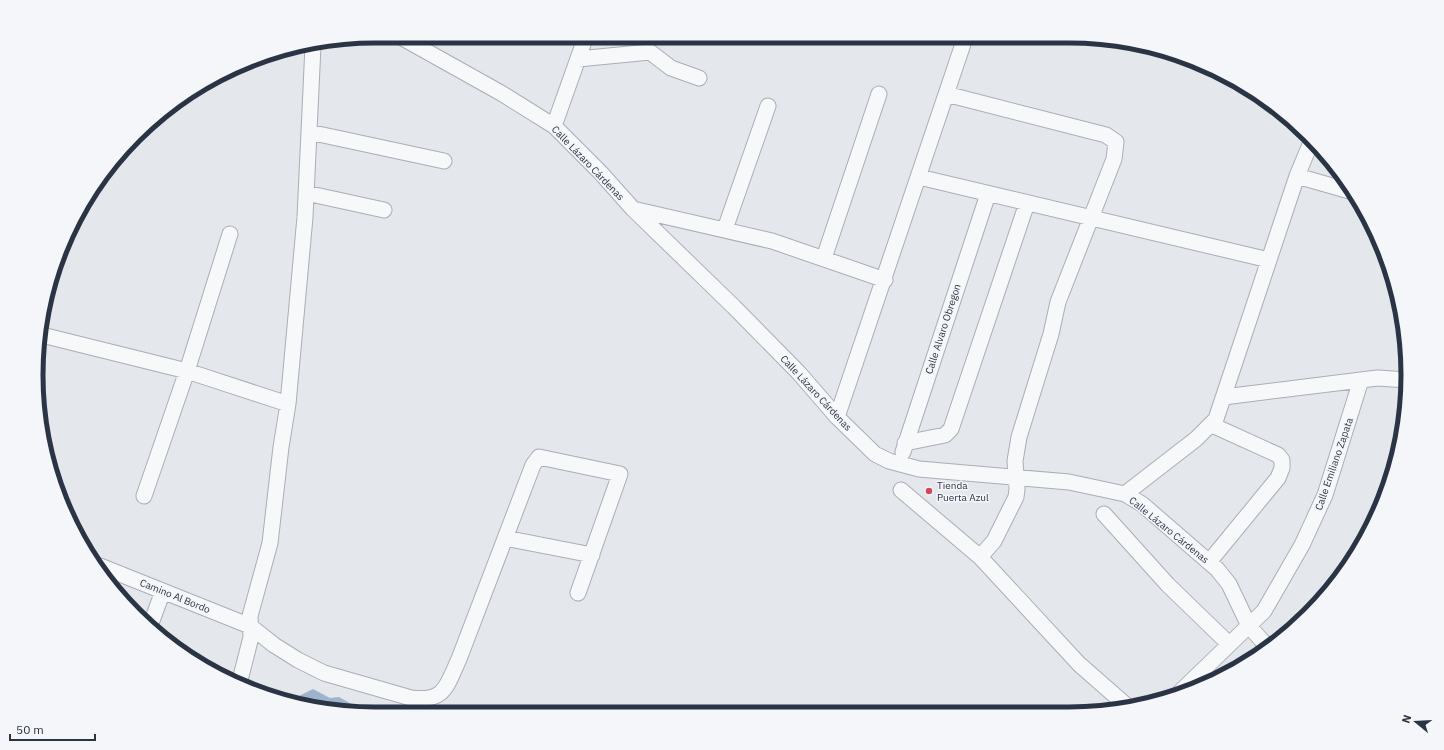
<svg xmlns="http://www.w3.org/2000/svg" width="1444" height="750" font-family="'IBM Plex Sans',sans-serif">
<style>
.water{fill:#9fb4cc}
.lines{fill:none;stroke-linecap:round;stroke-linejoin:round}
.minor-casing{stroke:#a9aeb7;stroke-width:17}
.minor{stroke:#f7f8fa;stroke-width:15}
.poi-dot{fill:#d1495b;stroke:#f4f6f9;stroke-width:1.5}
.labels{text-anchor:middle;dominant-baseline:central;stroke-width:3;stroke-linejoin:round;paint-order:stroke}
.street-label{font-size:10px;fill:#2b3445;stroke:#f4f6f9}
.poi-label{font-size:10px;fill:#2b3445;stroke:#f4f6f9;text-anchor:start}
.rim{fill:none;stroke:#2b3445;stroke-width:5}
</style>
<rect width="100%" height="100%" fill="#e4e7ec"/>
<!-- water -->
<path class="water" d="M313,689L330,698L339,697L355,706H362L366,712L374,713H353L293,703L297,697Z"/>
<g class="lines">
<defs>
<path id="minor" d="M399,36L501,93L554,126L600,172L633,209L734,307L799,373L837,417L875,454L889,461L919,469L1069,482L1125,494L1142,504L1217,569L1229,584L1249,626L1264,643L1270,647
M578,59L650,52L671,68L699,78
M946,94L1106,135L1116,142L1114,159L1058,302L1051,334L1019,437L1015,461L1017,489L1016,497L994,541L980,557L1079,664L1128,707
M554,126L586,36
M309,132L444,161
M1297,176L1353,192
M919,177L1269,260
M306,193L384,210
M633,209L772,241L885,280
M725,229L768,106
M824,258L879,94
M42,335L187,371L288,404
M1224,397L1361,380L1378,378L1407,380
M837,417L963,44
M905,443L945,435L951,429L1027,203
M903,452L988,194
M901,490L980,557
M1125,494L1196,439L1216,419L1297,176L1312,140
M144,496L187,371L230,234
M1104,514L1168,585L1229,644
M505,538L592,555
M1209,562L1278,478L1282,468V460L1278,455L1212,425
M100,566L250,626L274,645L298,660L324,673L411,698C445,702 446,687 459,659L533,465L539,457L620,474L578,593
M150,626L163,591
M239,684L251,637L250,616L270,543L281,447L288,404L305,217L313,46
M1179,693L1264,611L1302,545L1325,495L1361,380"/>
</defs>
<!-- minor casing -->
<use href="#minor" class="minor-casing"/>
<!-- minor -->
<use href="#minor" class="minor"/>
</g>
<!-- markers -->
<circle class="poi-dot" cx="929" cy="491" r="4"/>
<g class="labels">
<!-- street labels -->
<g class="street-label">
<text transform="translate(588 163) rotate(46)">Calle Lázaro Cárdenas</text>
<text transform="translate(943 329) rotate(-72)">Calle Alvaro Obregon</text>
<text transform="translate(816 393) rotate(47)">Calle Lázaro Cárdenas</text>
<text transform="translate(1334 464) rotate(-71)">Calle Emiliano Zapata</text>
<text transform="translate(1169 530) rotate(39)">Calle Lázaro Cárdenas</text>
<text transform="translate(175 596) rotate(22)">Camino Al Bordo</text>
</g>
<!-- poi labels -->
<g class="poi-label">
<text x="937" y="485">Tienda<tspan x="937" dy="12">Puerta Azul</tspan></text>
</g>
</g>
<!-- crop -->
<path d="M0 0H1444V750H0ZM375 43H1069A332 332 0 0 1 1401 375V375A332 332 0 0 1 1069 707H375A332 332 0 0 1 43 375V375A332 332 0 0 1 375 43Z" fill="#f4f6f9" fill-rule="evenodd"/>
<path class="rim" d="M375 43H1069A332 332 0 0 1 1401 375V375A332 332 0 0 1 1069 707H375A332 332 0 0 1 43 375V375A332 332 0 0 1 375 43Z"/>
<!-- north arrow -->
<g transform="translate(1416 722) rotate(288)" stroke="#f4f6f9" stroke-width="3" paint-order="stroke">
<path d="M0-3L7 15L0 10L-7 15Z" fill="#2b3445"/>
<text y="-6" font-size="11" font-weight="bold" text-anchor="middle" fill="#2b3445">N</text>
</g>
<!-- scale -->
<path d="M10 734v6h85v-6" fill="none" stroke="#2b3445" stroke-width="2"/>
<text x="16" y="734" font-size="12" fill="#2b3445" stroke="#f4f6f9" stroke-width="3" paint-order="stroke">50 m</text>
</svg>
